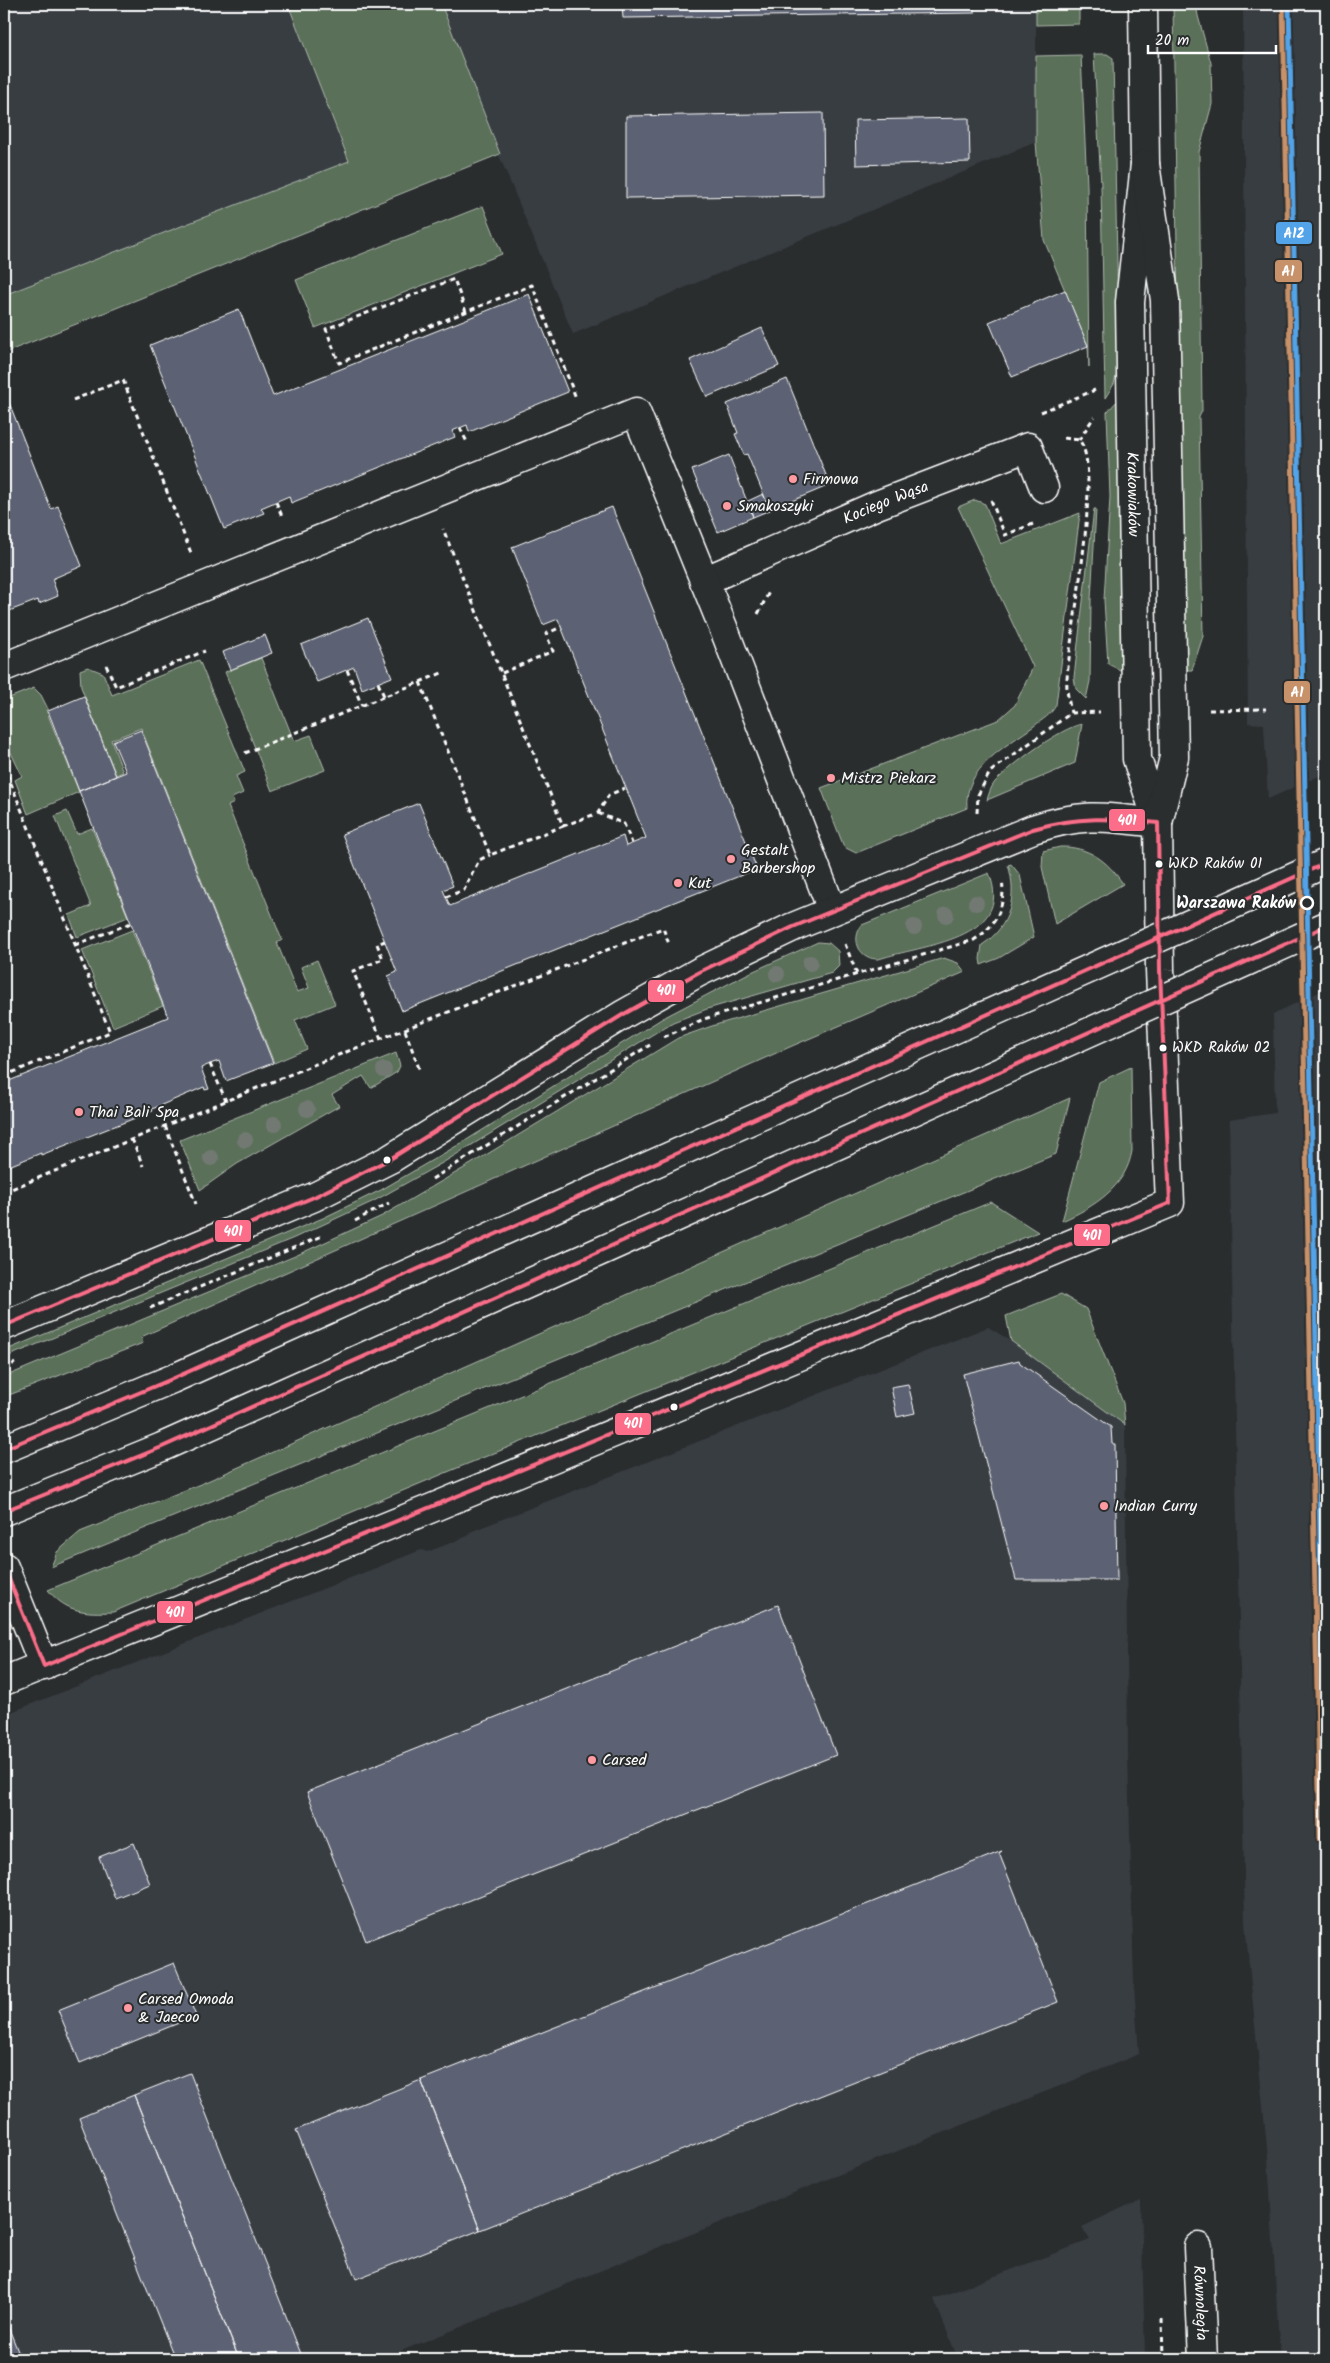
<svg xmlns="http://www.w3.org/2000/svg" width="1330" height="2363" font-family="Kalam,sans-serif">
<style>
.built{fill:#393d43}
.green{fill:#5a6f59;stroke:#acb7ac}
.building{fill:#5b6273;stroke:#fff}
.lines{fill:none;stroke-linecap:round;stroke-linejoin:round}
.minor-casing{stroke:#fff;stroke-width:31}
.major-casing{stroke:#fff;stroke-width:31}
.path{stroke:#fff;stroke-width:3;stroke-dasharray:5 4;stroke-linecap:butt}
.minor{stroke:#2a2d2e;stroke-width:28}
.major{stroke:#2a2d2e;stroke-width:28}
.major-bridge-casing{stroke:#fff;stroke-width:31;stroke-linecap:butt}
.major-bridge{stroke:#2a2d2e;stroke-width:28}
.bus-1-casing{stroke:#2a2d2e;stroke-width:8}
.bus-1{stroke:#fb6d88;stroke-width:4}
.rail-1-casing{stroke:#2a2d2e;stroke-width:9}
.rail-2-casing{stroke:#2a2d2e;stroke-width:9}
.rail-1{stroke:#53a3e8;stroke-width:5}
.rail-2{stroke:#c7916a;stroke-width:5}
.tree{fill:#727973}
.poi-dot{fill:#ff9aa2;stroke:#2a2d2e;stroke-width:2}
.bus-dot{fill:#fff;stroke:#2a2d2e;stroke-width:2}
.stop-dot{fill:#2a2d2e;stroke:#fff;stroke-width:2.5}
.labels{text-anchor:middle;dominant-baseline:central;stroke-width:4;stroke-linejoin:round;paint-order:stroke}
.bus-label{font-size:15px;fill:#fff;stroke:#2a2d2e;text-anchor:start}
.poi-label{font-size:16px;fill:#fff;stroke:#2a2d2e;text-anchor:start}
.street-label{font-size:16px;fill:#fff;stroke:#2a2d2e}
.stop-label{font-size:16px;font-weight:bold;fill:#fff;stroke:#2a2d2e;text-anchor:end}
.line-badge{stroke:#2a2d2e;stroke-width:2}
.badge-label{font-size:14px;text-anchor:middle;font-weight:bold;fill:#fff}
</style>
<rect width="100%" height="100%" fill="#2a2d2e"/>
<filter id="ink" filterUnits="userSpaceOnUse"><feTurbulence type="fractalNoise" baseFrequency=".02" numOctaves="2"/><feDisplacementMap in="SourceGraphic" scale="10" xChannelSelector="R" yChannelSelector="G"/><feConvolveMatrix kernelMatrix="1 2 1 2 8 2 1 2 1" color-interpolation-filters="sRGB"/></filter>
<g filter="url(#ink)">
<!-- built -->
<path class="built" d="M4,4H1036V142L573,334L499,155L4,353Z
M1243,4H1326V773L1268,799L1264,724L1248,723Z
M1326,989V2359H1280L1268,2157L1245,1923L1229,1120L1275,1113L1273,1014Z
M988,1327L1011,1341L1125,1425L1128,1757L1134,1986L1139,2054L381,2359H4V1715L421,1550L427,1552L448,1544L468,1536L470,1532Z
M1141,2199L1145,2359H958L934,2299L1090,2240L1082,2227Z"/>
<!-- green -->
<path class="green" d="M288,4H441L500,154L4,353V295L349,161Z
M1036,4H1079V24L1036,25Z
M1173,4H1196L1198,16L1211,63L1212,104L1199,152L1202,411L1199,417L1203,636L1192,670H1184Z
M1094,54H1107L1113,58L1119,364L1114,384L1105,398L1101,185Z
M1081,55L1087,186L1089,367L1088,346L1044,240L1036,142V56Z
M483,206L502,254L315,328L296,280Z
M1119,399L1124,672L1108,664L1104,600L1110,497L1107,412Z
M975,500L985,504L1001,544L1080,513L1056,705C1051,715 1043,719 1034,726C1007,746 963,768 967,808L856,853L844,847L821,788L998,720L1015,705L1033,667L958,507Z
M1094,509H1096L1091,600L1090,681L1086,699L1076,689L1074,677Z
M261,658L294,741L311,735L325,770L272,791L225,672Z
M199,660L245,772L236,776L243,793L232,798L234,803L228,806L282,940L277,943L297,992L309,988L301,967L317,960L335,1004L295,1020L307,1049L274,1063L141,728L111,740L123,772L116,775L81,687L80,670L88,667L103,673L112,695Z
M34,688L41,695L48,709L46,710L79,792L28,814L15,780L22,776L4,738V700Z
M1082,724L1075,763L987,800C989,793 991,787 995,782C1011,765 1060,728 1082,724Z
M67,811L77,834L92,828L128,917L77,937L69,915L91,906L55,816Z
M1060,847C1088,846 1108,861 1123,884L1055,924L1042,867L1043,851Z
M1011,864L1020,875L1034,937L999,958L981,965L980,959L982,945C1010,927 1018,896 1008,865Z
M989,873C1016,940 920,945 879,959C860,960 850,940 862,925Z
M132,930L163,1006L113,1027L82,950Z
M818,942L829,943L838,951L839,966L832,973L707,1009L673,1022L444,1162L374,1201L294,1238L4,1358V1351L323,1218L381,1190L465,1141L663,1018L747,974Z
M944,958L958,963L965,972L792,1046L141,1337L143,1343L4,1397V1377L295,1256L382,1216L471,1164L678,1038L712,1026Z
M396,1053L400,1066L397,1072L371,1088L363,1076L332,1095L339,1106L237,1164L200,1190L180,1140Z
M1131,1067L1132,1151C1126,1187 1094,1207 1062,1221L1099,1082Z
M1070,1098L1056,1154L51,1567L57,1552L80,1532L203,1483Z
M991,1202L1038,1232L450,1471L113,1612C85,1613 67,1613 48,1590Z
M1061,1294L1086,1309L1123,1403L1125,1425L1011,1341L1006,1316Z"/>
<!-- building -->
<path class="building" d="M622,4H974V13L623,18Z
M823,113L824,195L626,198V116Z
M969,118L970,162L856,165L855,120Z
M1065,290L1088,346L1012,377L989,322Z
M529,294L568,392L469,432L467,425L452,431L455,437L291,503L289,496L261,508L264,513L224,529L150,345L239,309L273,396Z
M762,328L779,366L707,397L690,360Z
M787,379L830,485L770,510L747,454L744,455L735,434L738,433L727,404Z
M8,400L51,509L58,506L82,566L52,579L58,596L39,604L38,600L4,613V401Z
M729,455L753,517L718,532L692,470Z
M763,494L770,510L753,517L748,501Z
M612,507L757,869L402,1011L388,976L397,972L342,834L419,803L453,886L443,890L450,906L623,836L626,846L646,838L558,619L543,625L512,547Z
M368,618L392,677L362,689L354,667L317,682L301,645Z
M265,635L272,653L230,670L223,652Z
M84,696L116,776L79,791L48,711Z
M141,730L273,1063L226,1081L219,1061L210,1064L201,1068L209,1089L205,1090L204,1087L152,1109L153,1111L41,1155V1153L4,1168V1083L168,1017L79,791L126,772L113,741Z
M1019,1360L1020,1363L1111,1427L1112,1444H1115L1117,1580H1016L963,1374Z
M908,1384L915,1413L897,1417L891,1387Z
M778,1605L836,1755L366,1941L307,1792Z
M134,1843L150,1884L115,1898L99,1857Z
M1002,1851L999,1853L1058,2002L480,2230L421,2080Z
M174,1963L196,2016L80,2063L58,2010Z
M190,2073L303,2359H239L134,2095Z
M421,2080L480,2230L356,2279L296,2130Z
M134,2095L239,2359H175L79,2118Z
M4,2316L21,2359H4Z"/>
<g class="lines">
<defs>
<g id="minor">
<path id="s1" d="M1143,4L1145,164L1130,302L1137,759L1158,823"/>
<path id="s2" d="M704,581L877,505L1028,447L1044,488"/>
<path d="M4,667L636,412L727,637L832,910"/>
<path d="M4,1326L314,1197L390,1159L624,1014L699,972L793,927L1033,829C1085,812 1106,817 1158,823"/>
<path d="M4,1567L44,1666"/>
<path d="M4,1681L432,1508L1170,1203L1160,970L1158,823L1174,757L1165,300L1145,164"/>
<path id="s3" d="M1198,2247L1203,2359"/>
</g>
<path id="major" d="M4,1449L172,1379L550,1210
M4,1511L162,1447L574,1263"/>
</defs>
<!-- minor casing -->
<use href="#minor" class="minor-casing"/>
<!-- major casing -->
<use href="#major" class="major-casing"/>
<!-- path -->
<path class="path" d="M466,312L454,279L326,329L339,363L532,285L576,398
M73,400L123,380L191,553
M1041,412L1095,390
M460,428L467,442
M1064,438L1079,440C1104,466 1069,637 1067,679C1066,690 1069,702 1071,713
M1079,440L1094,417
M991,500L1005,535L1033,524
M276,502L282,516
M758,614L769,592
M106,665L116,687L205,651
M347,670L362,706
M502,673L553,651L546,634L561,627
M420,682L490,855L563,826L443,529
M378,683L384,696
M1209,710L1266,709
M245,753L442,673
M4,766L110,1032L4,1076
M598,813L624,824L632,843
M977,813L978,795L990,772L1071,713L1100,712
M563,826L598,813L609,795L625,788
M446,897L464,890L479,860L490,855
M845,944L857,974
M75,945L131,923
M405,1030L420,1071
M664,1037L704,1019L974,940C996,926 1006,907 1002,880
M381,1039L353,971L383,959L377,944L385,941
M4,1054L11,1073
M210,1064L226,1101
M165,1126L196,1204
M132,1139L143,1166
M432,1179L650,1045
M4,1192L318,1063L663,928L669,944
M355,1221L389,1203
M150,1308L322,1236
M4,1368L15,1363
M1162,2318L1163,2359"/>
<!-- minor -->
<use href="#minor" class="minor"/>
<!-- major -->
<use href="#major" class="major"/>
<defs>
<path id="major-bridge" d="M550,1210L1326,863
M574,1263L1326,926"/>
</defs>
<!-- major-bridge casing -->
<use href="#major-bridge" class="major-bridge-casing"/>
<!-- major-bridge -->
<use href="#major-bridge" class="major-bridge"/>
<defs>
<path id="bus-1" d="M4,1326L314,1197L390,1159L624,1014L699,972L793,927L1033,829C1078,816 1112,818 1158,823L1160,970L1170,1203L44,1666L4,1567
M4,1449L172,1379L1326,863
M4,1511L162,1447L1326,926"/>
</defs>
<!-- bus-1 casing -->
<use href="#bus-1" class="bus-1-casing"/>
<!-- bus-1 -->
<use href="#bus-1" class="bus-1"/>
<defs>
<path id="rail-1" d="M1289,4L1326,1839"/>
<path id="rail-2" d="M1283,4L1320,1839"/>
</defs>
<!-- rail-1 casing -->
<use href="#rail-1" class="rail-1-casing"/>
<!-- rail-2 casing -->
<use href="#rail-2" class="rail-2-casing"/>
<!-- rail-1 -->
<use href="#rail-1" class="rail-1"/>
<!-- rail-2 -->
<use href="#rail-2" class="rail-2"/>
</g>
<!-- trees -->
<g class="tree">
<circle cx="976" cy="903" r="8"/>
<circle cx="946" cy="915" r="8"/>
<circle cx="914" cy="927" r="8"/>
<circle cx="810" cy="963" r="8"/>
<circle cx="777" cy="974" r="8"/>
<circle cx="384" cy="1070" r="8"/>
<circle cx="307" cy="1109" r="8"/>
<circle cx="274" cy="1124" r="8"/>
<circle cx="245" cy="1140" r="8"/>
<circle cx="211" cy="1158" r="8"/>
</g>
</g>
<!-- markers -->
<g class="poi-dot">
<circle cx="793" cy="479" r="5"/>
<circle cx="727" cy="506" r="5"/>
<circle cx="831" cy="778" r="5"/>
<circle cx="731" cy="859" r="5"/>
<circle cx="678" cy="883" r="5"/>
<circle cx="79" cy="1112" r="5"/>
<circle cx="1104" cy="1506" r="5"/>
<circle cx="592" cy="1760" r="5"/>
<circle cx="128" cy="2008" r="5"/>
</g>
<g class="bus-dot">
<circle cx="1159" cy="864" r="4.5"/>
<circle cx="1163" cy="1048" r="4.5"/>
<circle cx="387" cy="1160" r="4.5"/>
<circle cx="674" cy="1407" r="4.5"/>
</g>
<circle class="stop-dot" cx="1307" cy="903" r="6"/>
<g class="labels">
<!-- bus labels -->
<g class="bus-label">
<text x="1168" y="864">WKD Raków 01</text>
<text x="1172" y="1048">WKD Raków 02</text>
</g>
<!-- poi labels -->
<g class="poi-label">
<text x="803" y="479">Firmowa</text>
<text x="737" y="506">Smakoszyki</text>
<text x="841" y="778">Mistrz Piekarz</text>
<text x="741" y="850">Gestalt<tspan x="741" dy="18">Barbershop</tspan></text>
<text x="688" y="883">Kut</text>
<text x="89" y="1112">Thai Bali Spa</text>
<text x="1114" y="1506">Indian Curry</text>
<text x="602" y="1760">Carsed</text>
<text x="138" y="1999">Carsed Omoda<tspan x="138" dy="18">&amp; Jaecoo</tspan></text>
</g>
<!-- street labels -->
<g class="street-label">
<text stroke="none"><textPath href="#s1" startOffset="491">Krakowiaków</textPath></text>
<text stroke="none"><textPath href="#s2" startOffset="198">Kociego Wąsa</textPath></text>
<text stroke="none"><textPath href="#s3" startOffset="56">Równoległa</textPath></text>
</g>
<!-- stop labels -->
<g class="stop-label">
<text x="1296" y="903">Warszawa Raków</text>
</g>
</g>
<g class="line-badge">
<rect x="1275" y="221" width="38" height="24" rx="5" fill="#53a3e8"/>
<rect x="1274" y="259" width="29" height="24" rx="5" fill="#c7916a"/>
<rect x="1283" y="680" width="28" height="24" rx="5" fill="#c7916a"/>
<rect x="1108" y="808" width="38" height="24" rx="5" fill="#fb6d88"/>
<rect x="647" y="979" width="38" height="24" rx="5" fill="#fb6d88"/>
<rect x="214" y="1219" width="38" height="24" rx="5" fill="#fb6d88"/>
<rect x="1073" y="1223" width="38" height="24" rx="5" fill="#fb6d88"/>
<rect x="614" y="1412" width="38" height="24" rx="5" fill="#fb6d88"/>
<rect x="156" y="1600" width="38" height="24" rx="5" fill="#fb6d88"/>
</g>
<g class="badge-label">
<text x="1294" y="238">A12</text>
<text x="1288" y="276">A1</text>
<text x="1297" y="697">A1</text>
<text x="1127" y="825">401</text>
<text x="666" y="995">401</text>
<text x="233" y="1236">401</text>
<text x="1092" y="1240">401</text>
<text x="633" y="1428">401</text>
<text x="175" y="1617">401</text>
</g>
<!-- margin -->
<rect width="1330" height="2363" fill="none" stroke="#2a2d2e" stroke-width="20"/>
<rect x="10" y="10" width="1310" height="2343" fill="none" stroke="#fff" stroke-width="2" filter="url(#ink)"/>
<!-- scale -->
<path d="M1148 45v8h128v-8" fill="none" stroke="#ffffff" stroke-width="2.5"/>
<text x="1155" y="45" font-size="15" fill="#ffffff" stroke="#2a2d2e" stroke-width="4" paint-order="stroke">20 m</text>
</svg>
